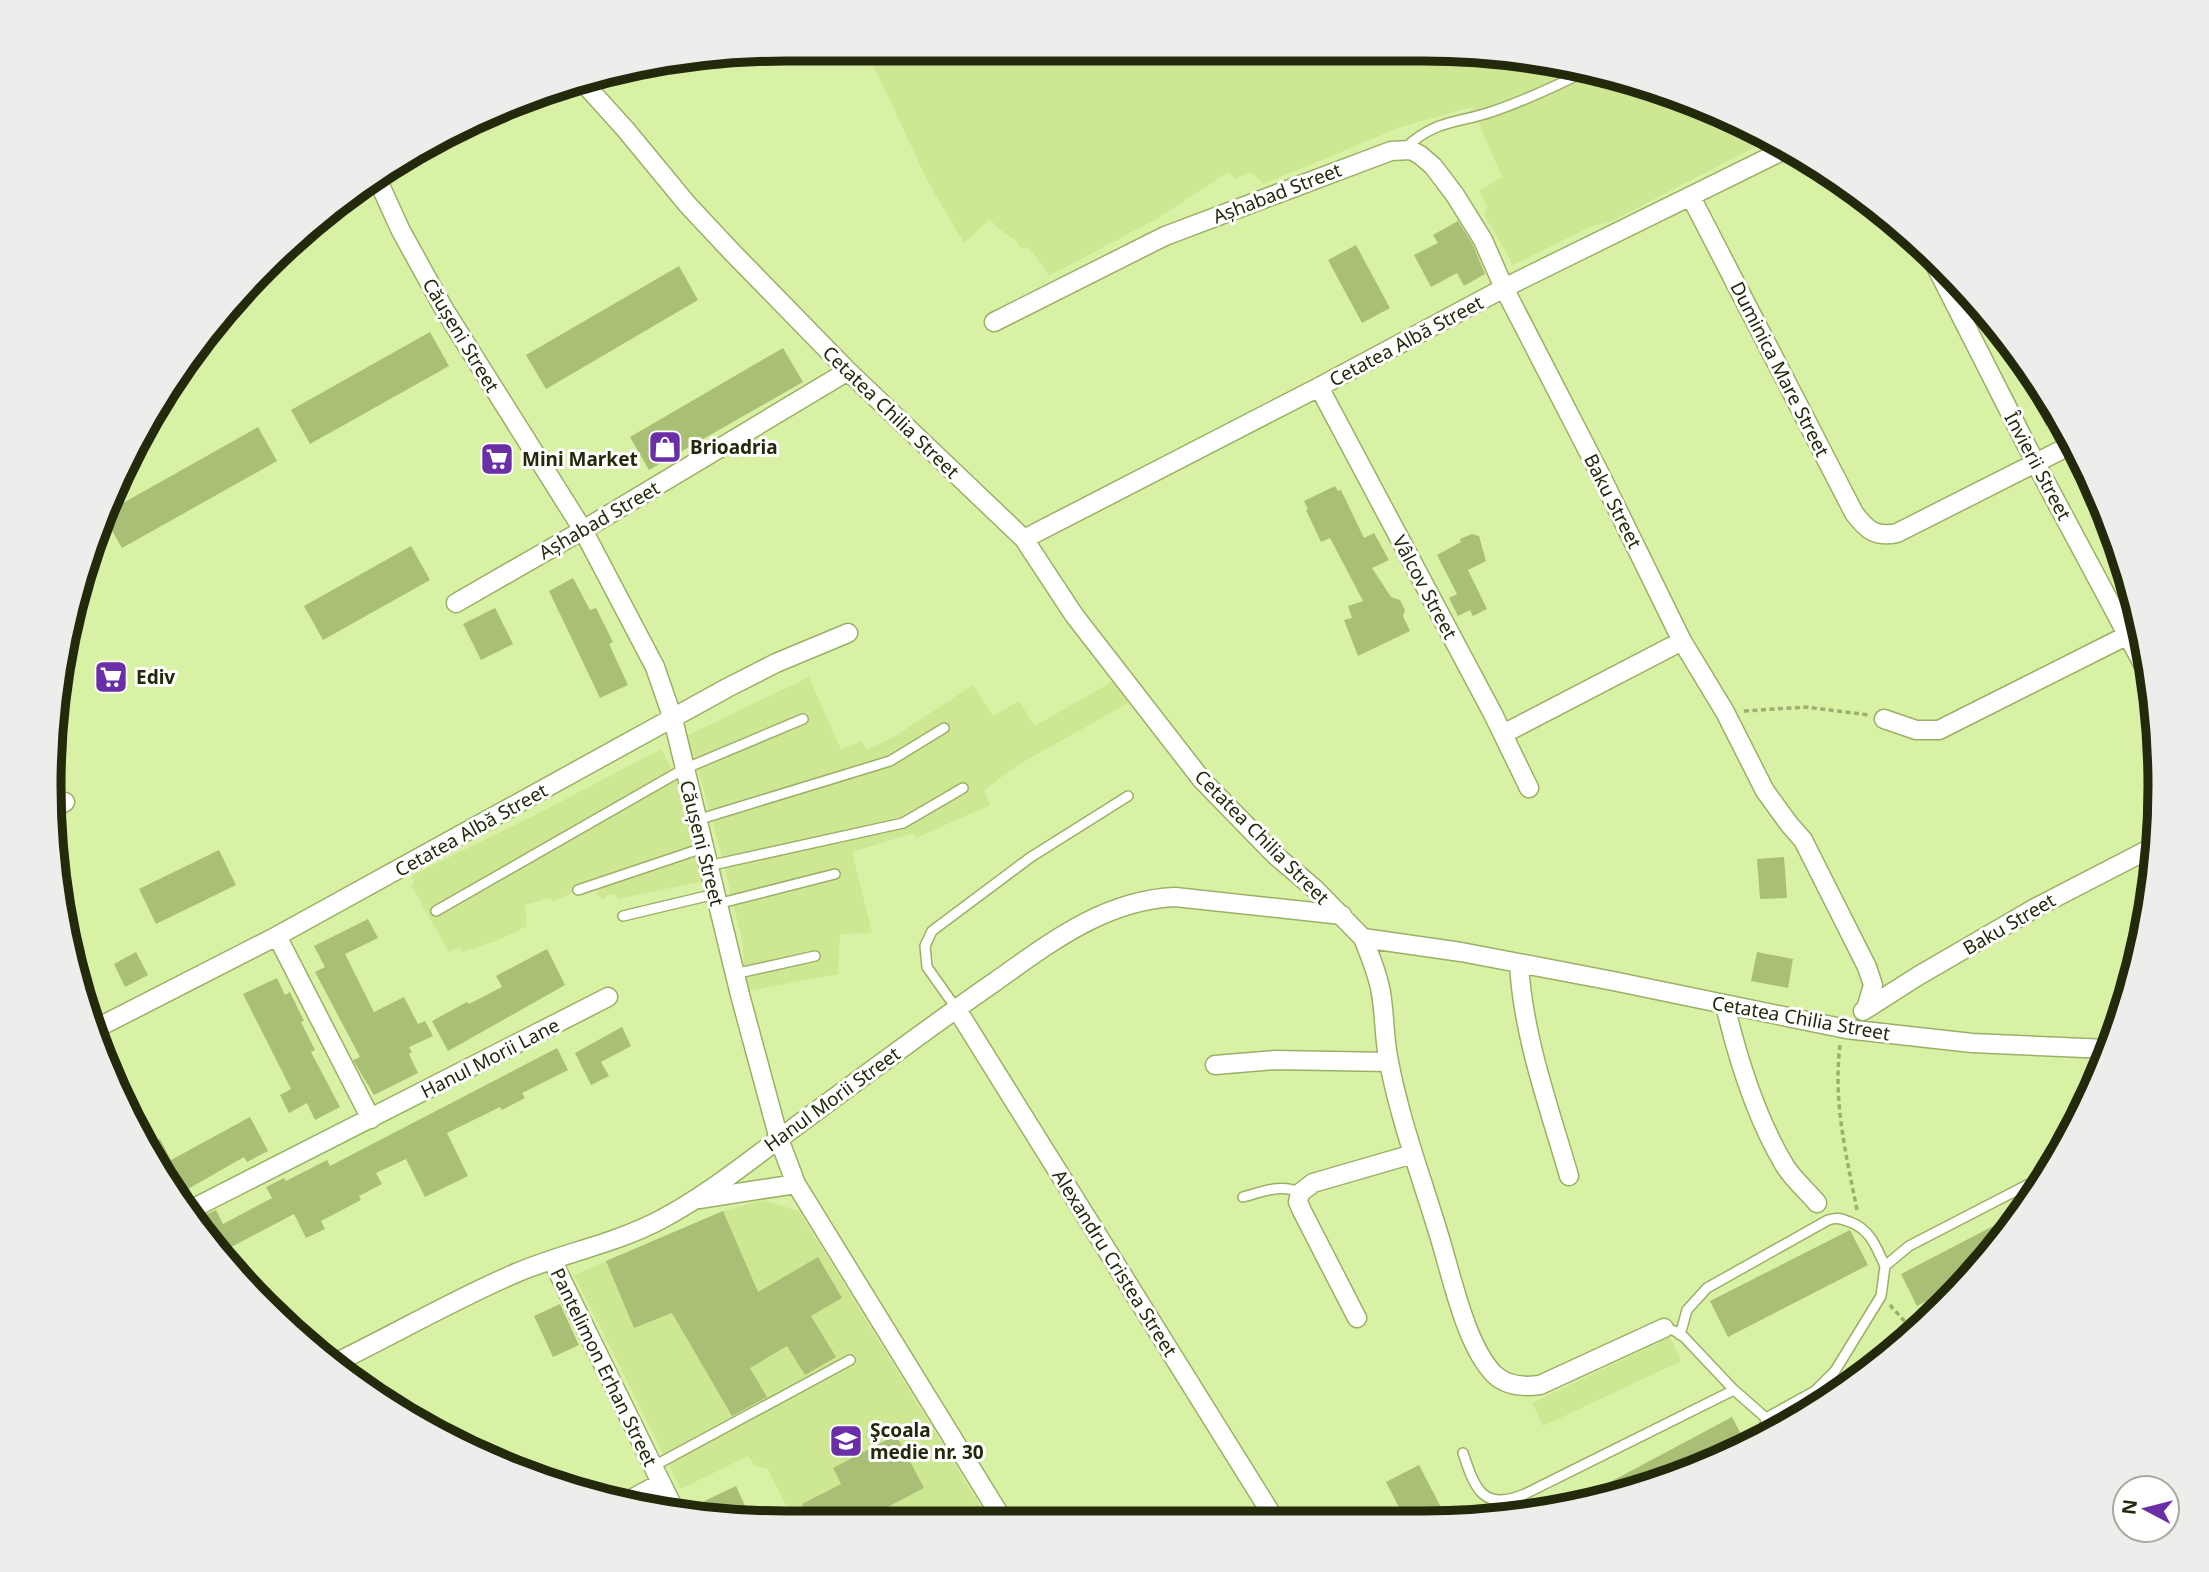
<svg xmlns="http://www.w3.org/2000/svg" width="2209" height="1572" font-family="'Noto Sans',sans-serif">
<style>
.built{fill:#cee793}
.building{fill:#a9bf75}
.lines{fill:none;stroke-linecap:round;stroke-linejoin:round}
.service-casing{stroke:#9bb067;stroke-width:12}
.minor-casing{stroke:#9bb067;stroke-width:21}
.path{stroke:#9caf71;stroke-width:3.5;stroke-dasharray:5 3.5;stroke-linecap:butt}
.service{stroke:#fff;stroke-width:9}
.minor{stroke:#fff;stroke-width:18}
.labels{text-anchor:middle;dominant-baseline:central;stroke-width:6;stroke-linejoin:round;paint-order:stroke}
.street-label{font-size:19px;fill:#222a0b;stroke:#fff}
.poi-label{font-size:19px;font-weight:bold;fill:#222a0b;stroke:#fff;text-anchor:start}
.rim{fill:none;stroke:#222a0b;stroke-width:9}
</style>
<rect width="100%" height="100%" fill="#d9f1a4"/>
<!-- built -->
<path class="built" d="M866,49H1423L1567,63L1705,105L1772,138L1610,222L1590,227L1513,265L1484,214L1487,206L1479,191L1502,177L1472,107L1401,127L1264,184L1249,172L1236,179L1228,172L1160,217L1049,276L1029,247L1022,249L1015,240L998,228L990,219L964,243L929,184Z
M809,677L841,750L862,741L867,750L897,735L973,685L993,716L1019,701L1035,726L1115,680L1128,703L1018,765L984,790L990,805L916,838L914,833L852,852L872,933L840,934L838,974L748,991L744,972L743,944L719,845L698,770L684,737Z
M661,749L670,765L686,806L703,881L618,899L615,894L607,895L604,900L597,894L604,883L571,893L554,902L550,898L525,905L527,926L496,941L462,952L460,947L449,952L411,885L414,883L411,876L547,809Z
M763,1200L799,1211L989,1520L794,1521L767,1468L755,1466L748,1456L681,1489L574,1275L723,1211Z
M1670,1337L1681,1361L1543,1426L1532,1403Z"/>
<!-- building -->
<path class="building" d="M1458,221L1473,245L1485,274L1464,286L1457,273L1431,287L1414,255L1438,243L1433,235Z
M1356,245L1390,308L1362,323L1328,260Z
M679,266L698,300L546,389L526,355Z
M430,332L449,366L310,444L291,410Z
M783,348L803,382L649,470L630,437Z
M2031,376L2061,418H2062L2046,426L2025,379Z
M258,427L277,461L122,548L105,518L107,512Z
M1335,486L1338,491L1341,490L1364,538L1374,533L1389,560L1372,568L1391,597L1400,600L1405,610L1403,616L1410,631L1358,656L1344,620L1352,618L1348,606L1363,601L1330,538L1321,542L1306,510L1308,509L1304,501Z
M1472,534L1479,536L1486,561L1468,570L1487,609L1473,616L1470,610L1458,616L1449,598L1457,594L1437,555L1461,542L1460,539Z
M411,546L430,580L323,640L304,606Z
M573,578L590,610L596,608L613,642L609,644L628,685L600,698L549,591Z
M495,608L513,644L481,660L463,624Z
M219,850L236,885L156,924L139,889Z
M1784,857L1787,898L1760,899L1757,859Z
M368,919L378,938L345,954L374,1012L404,997L418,1024L425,1021L433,1036L409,1047L412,1052L409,1054L418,1073L374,1095L353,1060L360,1057L315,972L325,967L314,946Z
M547,949L565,985L448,1051L432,1021L467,1002L469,1004L502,987L496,976Z
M136,952L148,975L125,987L114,964Z
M1757,952L1793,959L1788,988L1751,981Z
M277,978L285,995L290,992L304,1021L301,1022L315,1050L311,1052L340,1107L315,1120L307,1103L289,1113L280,1095L291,1089L243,994Z
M622,1027L631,1046L601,1062L609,1076L591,1085L575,1053Z
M557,1048L568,1070L522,1093L525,1098L502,1110L500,1107L447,1133L468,1176L425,1197L406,1159L376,1173L382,1184L359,1196L361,1200L321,1221L325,1229L306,1238L294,1214L218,1254L207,1240L197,1219L216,1210L223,1224L272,1198L266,1187L284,1178L286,1181L327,1160L330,1166Z
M250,1117L268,1151L247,1162L244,1157L174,1197L146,1146L160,1139L171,1160Z
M723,1211L758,1292L818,1257L842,1298L811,1316L836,1357L805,1375L787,1346L750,1368L767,1397L732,1416L672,1313L634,1328L606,1261Z
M2022,1211L2007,1235L1963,1283L1917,1306L1901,1274Z
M1850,1230L1868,1265L1728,1337L1710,1301Z
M560,1304L579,1345L553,1357L534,1316Z
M1732,1417L1748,1447L1660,1484L1586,1501L1584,1496Z
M896,1435L924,1488L861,1521H810L802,1504L841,1484L833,1468Z
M1419,1465L1446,1517H1404L1386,1482Z
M736,1486L752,1521L703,1516L698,1504Z"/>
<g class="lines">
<defs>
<path id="service" d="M1405,148C1436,119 1457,124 1494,111C1526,100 1558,85 1588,70
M697,820L890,761L944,728
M708,866L903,823L963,788
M578,890L703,848
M717,904L835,874
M436,911L684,769L803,719
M623,916L715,894
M734,974L815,956
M956,1008L927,967L925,946L932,931L1031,857L1128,796
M1243,1197C1262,1192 1282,1183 1300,1193
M1664,1328L1675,1331L1684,1337L1734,1390L1766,1418L1764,1437
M1680,1335L1687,1310L1707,1288L1828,1220C1838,1217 1841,1219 1850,1222C1871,1230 1876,1247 1885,1266
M1766,1418L1815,1391L1835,1371L1881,1296L1885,1266L1909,1246L2027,1185L2037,1187
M1463,1453C1475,1489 1483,1512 1525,1494L1734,1390
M652,1467L850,1360"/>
<path id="minor" d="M580,79L626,130L687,204L730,250L848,371L1024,539L1074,615L1202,780L1275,855L1315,889L1363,938L1461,952L1613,981L1846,1029L1972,1043L2108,1049
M375,174L401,231L444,309L583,530L655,667L673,719L740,995L779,1139L796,1184L1003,1520
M1691,197L1854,513C1866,529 1875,538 1897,533L2073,444
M1928,251L2036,464L2151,679
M994,322L1165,236L1391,151L1411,150L1420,155L1433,166L1455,195L1483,240L1504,288L1601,476L1682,641L1725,712L1765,791L1789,824L1803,840L1867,967L1873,985L1866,1009
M1319,387L1493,714L1529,788
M1024,539L1319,387L1504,288L1790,147
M456,603L583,530L848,371
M1884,719L1916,730H1939L2140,629
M1503,734L1682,641
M51,809L65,802
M277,936L371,1119
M1363,938C1370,956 1378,974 1381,993C1385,1016 1384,1040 1389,1062C1400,1120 1421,1176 1438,1232C1451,1272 1465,1346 1495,1375C1507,1386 1525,1387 1540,1385L1664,1328
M1519,964C1523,1036 1549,1107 1569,1176
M1725,1005C1738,1060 1756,1118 1785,1166C1794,1180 1807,1191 1817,1203
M956,1008L1274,1518
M1863,1011L1918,976L2035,908L2157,845
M95,1029L277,936L727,688L776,663L848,633
M1215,1065L1275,1060L1389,1062
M699,1199L796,1184
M186,1212L608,997
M552,1260L675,1511
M1357,1318L1302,1211L1298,1202L1300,1193L1313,1183L1413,1154
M331,1365C393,1335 453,1300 516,1273C563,1253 614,1244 660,1220C708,1195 751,1159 795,1127C861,1078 928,1028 996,981C1051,942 1105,900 1175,897L1342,915
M624,1503L661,1483"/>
</defs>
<!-- service casing -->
<use href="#service" class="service-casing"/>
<!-- minor casing -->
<use href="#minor" class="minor-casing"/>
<!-- path -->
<path class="path" d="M1744,711L1806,707L1869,715
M1840,1045C1833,1102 1846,1154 1857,1210
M1890,1305L1915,1333"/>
<!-- service -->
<use href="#service" class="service"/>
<!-- minor -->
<use href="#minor" class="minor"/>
</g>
<!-- icons -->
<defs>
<symbol id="shop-square" viewBox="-11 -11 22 22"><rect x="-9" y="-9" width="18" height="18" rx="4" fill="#6a2fa6" stroke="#fff"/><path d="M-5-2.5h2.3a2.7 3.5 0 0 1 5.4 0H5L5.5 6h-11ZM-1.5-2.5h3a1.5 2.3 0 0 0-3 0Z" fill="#fff"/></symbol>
<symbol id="supermarket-square" viewBox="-11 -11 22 22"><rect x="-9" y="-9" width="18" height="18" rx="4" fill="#6a2fa6" stroke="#fff"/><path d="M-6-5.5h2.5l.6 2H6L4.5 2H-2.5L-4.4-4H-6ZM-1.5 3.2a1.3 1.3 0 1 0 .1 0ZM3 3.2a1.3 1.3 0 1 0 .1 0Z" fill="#fff"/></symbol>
<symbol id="school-square" viewBox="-11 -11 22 22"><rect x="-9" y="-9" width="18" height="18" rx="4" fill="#6a2fa6" stroke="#fff"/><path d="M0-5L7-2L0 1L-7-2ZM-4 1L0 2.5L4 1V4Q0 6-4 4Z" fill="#fff"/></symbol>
</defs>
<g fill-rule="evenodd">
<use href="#shop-square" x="646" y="428" width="38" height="38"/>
<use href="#supermarket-square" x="478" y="440" width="38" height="38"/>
<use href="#supermarket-square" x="92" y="658" width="38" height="38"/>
<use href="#school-square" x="827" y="1422" width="38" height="38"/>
</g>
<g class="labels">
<!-- street labels -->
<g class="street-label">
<text transform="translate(1277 193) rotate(-21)">Așhabad Street</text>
<text transform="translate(461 335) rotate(59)">Căușeni Street</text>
<text transform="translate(1406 341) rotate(-28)">Cetatea Albă Street</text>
<text transform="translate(1780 369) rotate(63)">Duminica Mare Street</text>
<text transform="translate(891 412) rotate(44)">Cetatea Chilia Street</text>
<text transform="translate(2038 466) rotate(62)">Învierii Street</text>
<text transform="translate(1613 501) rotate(63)">Baku Street</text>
<text transform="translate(599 520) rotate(-30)">Așhabad Street</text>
<text transform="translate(1425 587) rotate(62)">Vâlcov Street</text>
<text transform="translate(471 830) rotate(-29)">Cetatea Albă Street</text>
<text transform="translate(1262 837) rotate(45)">Cetatea Chilia Street</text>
<text transform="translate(702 843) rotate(76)">Căușeni Street</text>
<text transform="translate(2009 924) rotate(-30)">Baku Street</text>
<text transform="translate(1801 1018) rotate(10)">Cetatea Chilia Street</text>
<text transform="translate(490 1058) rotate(-27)">Hanul Morii Lane</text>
<text transform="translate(832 1099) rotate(-36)">Hanul Morii Street</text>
<text transform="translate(1115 1263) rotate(58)">Alexandru Cristea Street</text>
<text transform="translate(604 1367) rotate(64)">Pantelimon Erhan Street</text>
</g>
<!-- poi labels -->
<g class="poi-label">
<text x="690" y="447">Brioadria</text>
<text x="522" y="459">Mini Market</text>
<text x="136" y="677">Ediv</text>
<text x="870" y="1430">Şcoala<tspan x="870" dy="22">medie nr. 30</tspan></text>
</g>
</g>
<!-- crop -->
<path d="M0 0H2209V1572H0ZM786 61H1423A725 725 0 0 1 2148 786V786A725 725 0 0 1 1423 1511H786A725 725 0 0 1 61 786V786A725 725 0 0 1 786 61Z" fill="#edeeeb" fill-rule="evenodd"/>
<path class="rim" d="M786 61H1423A725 725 0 0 1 2148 786V786A725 725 0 0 1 1423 1511H786A725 725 0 0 1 61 786V786A725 725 0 0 1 786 61Z"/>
<!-- north arrow -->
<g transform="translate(2146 1509) rotate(277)"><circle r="33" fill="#ffffff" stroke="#a7aa9d" stroke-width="2"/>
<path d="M0-5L12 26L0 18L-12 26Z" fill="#6a2fa6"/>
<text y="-10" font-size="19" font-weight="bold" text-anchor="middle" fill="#222a0b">N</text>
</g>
</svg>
